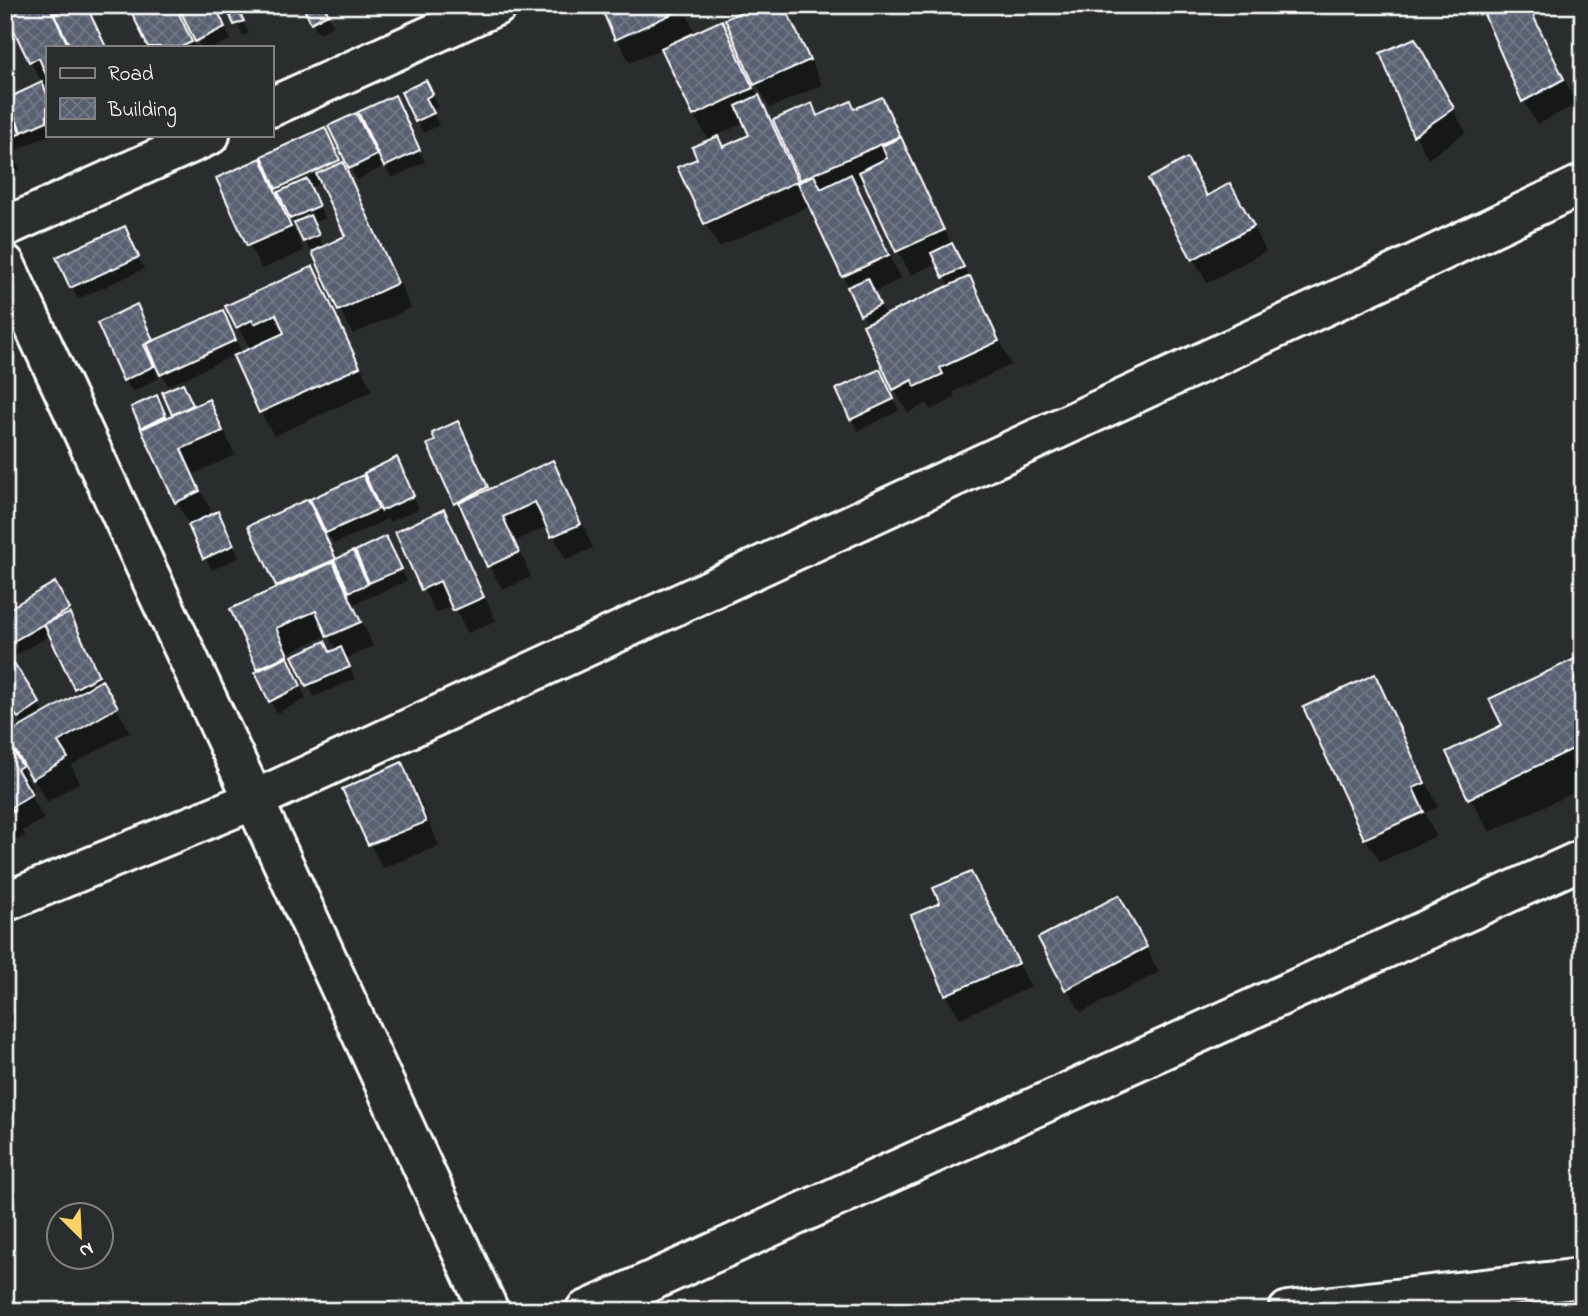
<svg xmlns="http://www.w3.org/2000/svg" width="1588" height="1316" font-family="'Indie Flower',sans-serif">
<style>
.shadow{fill:#0007;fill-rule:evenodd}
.building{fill:url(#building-cross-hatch);stroke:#fff;stroke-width:2}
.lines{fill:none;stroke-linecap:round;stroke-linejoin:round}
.minor-casing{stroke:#fff;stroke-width:44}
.minor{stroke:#2a2d2e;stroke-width:38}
</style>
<defs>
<pattern id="building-cross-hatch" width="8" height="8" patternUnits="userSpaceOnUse" patternTransform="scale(1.75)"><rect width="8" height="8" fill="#586071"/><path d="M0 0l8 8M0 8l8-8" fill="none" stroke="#717886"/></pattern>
</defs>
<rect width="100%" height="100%" fill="#2a2d2e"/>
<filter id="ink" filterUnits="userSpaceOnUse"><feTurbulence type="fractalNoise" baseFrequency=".0143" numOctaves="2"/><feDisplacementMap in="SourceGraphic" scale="14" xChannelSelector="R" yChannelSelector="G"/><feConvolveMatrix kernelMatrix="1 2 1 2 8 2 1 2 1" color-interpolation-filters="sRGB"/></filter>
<g filter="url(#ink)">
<!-- shadow -->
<path class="shadow" d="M76,5L90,14L105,47H47V84L42,86L47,94V135H49L12,152L20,169L5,176V101L43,84L30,61L54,16Z
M130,5H176L195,47H150Z
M214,5L231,40L214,47H201L197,41Z
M602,5H700L686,12L696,34L721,22L735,46L749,77L752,75L757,13L783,5L795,26L822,85L770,108L753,79L750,80L773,122L811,105L818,118L854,111L881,99L895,123L953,248L983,302L1011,365L953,392L955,398L931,410L927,403L908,413L894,389L868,325L843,276L810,206L719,247L705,223L699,160L709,141L694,115L663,48L630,63L617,39ZM745,122L751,135L723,149L716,136ZM866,181L898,251L911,275L938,263L950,287L886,317L874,292L901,279L864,200L856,185Z
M719,5H751L725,17Z
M1482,5H1529L1576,104L1537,125L1524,101Z
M230,11L242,21L249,33L243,36Z
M328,14L333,26L319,33L312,22Z
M1382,54L1428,64L1466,132L1428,159L1415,135Z
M403,93H432L438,107L431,110L439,125L423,133Z
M400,108L425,162L392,178L385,166Z
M362,126L382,167L357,180L330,127Z
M331,141L342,164L356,188L411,308L353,334L340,310L313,251L311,253L290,215L288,216L304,251L262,269L249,245L218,179L260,160L271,180ZM322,182L347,237L324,248L312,223L325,218L310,188Z
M1150,180L1207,198L1230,185L1266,251L1207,283Z
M125,229L144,269L78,299L72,287Z
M313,268L326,292L372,391L274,436L260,412L234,355L168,386L153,355L149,357L159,378L132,392L125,380L137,307L154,342L229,324L242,354L251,350L238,327Z
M886,383L899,411L858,431L851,419Z
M183,385L194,408L208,401L222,425L235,455L193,474L213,515L218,513L224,524L239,557L212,570L177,502L134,408H163L168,419L175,416L164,393Z
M464,434L489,490L552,462L566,486L593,548L566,560L548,526L516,541L531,577L503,590L489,566L465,513L462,515L455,503Z
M403,471L419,509L389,522L387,519L334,544L322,525L370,491Z
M307,502L320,524H317L338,568L360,566L392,550L407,581L354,604L373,646L346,659L355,679L314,697L295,657L330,654L338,651L327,635L288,653L300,680H298L306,699L277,713L270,701L260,671L233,610L279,589L250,527Z
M444,511L457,535L496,621L468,633L453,605L436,613L423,589Z
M55,585L75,621L73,622L101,682L130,731L71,766L80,782L47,802L26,766L22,768L34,791L29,793L44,819L23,831L25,836L5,846V710L18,731L24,727L5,698L38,704L45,715L79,695L51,635L5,661V613Z
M1583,657V788L1490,832L1470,798L1504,726Z
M1374,676L1388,700L1438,807L1425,813L1436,836L1380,862L1366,839L1305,708Z
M401,764L415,788L439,846L383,868L370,844Z
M984,898L1031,987L960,1018L946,994Z
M1132,921L1159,972L1081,1013L1040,938Z"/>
<!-- building -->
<path class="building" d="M31,5H49L69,47H47V77L39,58L29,62L7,16Z
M72,5H86L106,47H70L54,14Z
M128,5H175L192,42L181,47H148Z
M178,5H215L225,27L195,42Z
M312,5H324L328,14L311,23L304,9Z
M600,5H682L683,9L615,40Z
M770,5H784L810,60L754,85L725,19L755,6L757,11Z
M1480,5H1528L1564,79L1522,102Z
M236,7L244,21L234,25L228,11Z
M722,20L753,88L693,116L661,48Z
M1415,38L1454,108L1413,136L1380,53Z
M426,80L433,94L426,98L434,113L415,122L401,92Z
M42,82L47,94V121L22,132L6,99Z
M395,95L420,150L384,167L358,112Z
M759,95L798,181L704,224L677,167L697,159L692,147L718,136L723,147L749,135L736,106Z
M882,97L900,136L800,180L773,120L812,103L817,116L851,101L854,109Z
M5,99L21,133L7,140L14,156L5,161Z
M356,113L377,155L349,169L328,126Z
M325,127L340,160L276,189L262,156Z
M901,137L944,230L896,252L859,172L887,158L882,146Z
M261,158L291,227L247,246L216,178Z
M1187,158L1207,196L1230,183L1254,226L1192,260L1148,179Z
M343,162L398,283L338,311L312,252L345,236L316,174Z
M851,174L889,255L842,277L798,183L814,175L821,189Z
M307,179L319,206L290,219L278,192Z
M310,215L319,235L303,242L294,223Z
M125,226L139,257L70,288L56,257Z
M952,243L964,267L943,278L931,253Z
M313,266L360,367L259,413L233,356L284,333L276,314L254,324L252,320L236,328L225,306Z
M970,276L999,341L940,368L943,374L915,387L912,380L893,390L863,325Z
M868,278L880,305L860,315L847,287Z
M137,304L153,340L144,345L154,366L123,381L97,323Z
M223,310L236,340L160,375L146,344Z
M880,369L894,399L850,420L836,389Z
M183,383L193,405L172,415L162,392Z
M157,395L166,416L141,428L131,407Z
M209,399L223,431L181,449L200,491L175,503L141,429Z
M458,421L488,487L454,504L427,444L435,441L432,433Z
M397,457L414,496L381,511L364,473Z
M553,460L581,524L551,537L535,502L503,517L519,552L487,567L459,503Z
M363,475L379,509L326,533L310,499Z
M308,499L336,559L276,586L248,526Z
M444,509L484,597L453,611L440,581L421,590L395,532Z
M218,511L234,545L203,559L188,525Z
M386,536L402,569L369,583L355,551Z
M353,551L368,584L349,592L334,560Z
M333,562L361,622L327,637L316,611L276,628L288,655L257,669L230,609Z
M55,582L70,609L5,646V611Z
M70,613L99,676L74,689L44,624Z
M325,641L330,652L341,647L350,667L306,686L292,656Z
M1583,655V744L1468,799L1446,752L1502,725L1489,699Z
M288,657L301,686L269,702L255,672Z
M14,663L40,703L18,718L5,700V668Z
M1375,674L1425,783L1413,788L1424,812L1364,839L1303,707Z
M102,680L118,707L58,742L68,758L32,779L6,735Z
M5,707L13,719L5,723Z
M6,737L22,766L17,769L32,794L11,807L13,811L5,815Z
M402,762L426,822L368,845L342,789Z
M971,872L1019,963L945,995L911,915L940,903L933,888Z
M1119,895L1147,947L1065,990L1038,938Z"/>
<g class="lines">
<defs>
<path id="minor" d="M271,107L498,5
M5,227L210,135
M5,264L254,800L489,1311
M5,902L254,800L1385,278L1583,184
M585,1311L1583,859
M1288,1311L1583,1278"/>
</defs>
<!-- minor casing -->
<use href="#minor" class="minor-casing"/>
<!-- minor -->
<use href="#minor" class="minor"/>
</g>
</g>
<!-- margin -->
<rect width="1588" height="1316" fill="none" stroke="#2a2d2e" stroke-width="28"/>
<rect x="14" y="14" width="1560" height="1288" fill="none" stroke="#fff" stroke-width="2.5" filter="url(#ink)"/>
<!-- legend -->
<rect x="46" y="46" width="228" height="91" fill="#2a2d2e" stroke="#7f8182" stroke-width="2"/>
<rect x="60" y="68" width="35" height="10" fill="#2a2d2e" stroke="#7f8182" stroke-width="2"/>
<text x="108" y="80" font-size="21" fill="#ffffff">Road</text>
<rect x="60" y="98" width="35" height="21" fill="url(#building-cross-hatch)" stroke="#7f8182" stroke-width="2"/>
<text x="108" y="116" font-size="21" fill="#ffffff">Building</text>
<!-- north arrow -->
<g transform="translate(80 1236) rotate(156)"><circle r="33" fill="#2a2d2e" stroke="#7f8182" stroke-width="2"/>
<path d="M0-5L12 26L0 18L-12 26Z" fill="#ffd166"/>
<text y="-10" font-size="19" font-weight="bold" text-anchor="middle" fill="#ffffff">N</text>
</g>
</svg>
